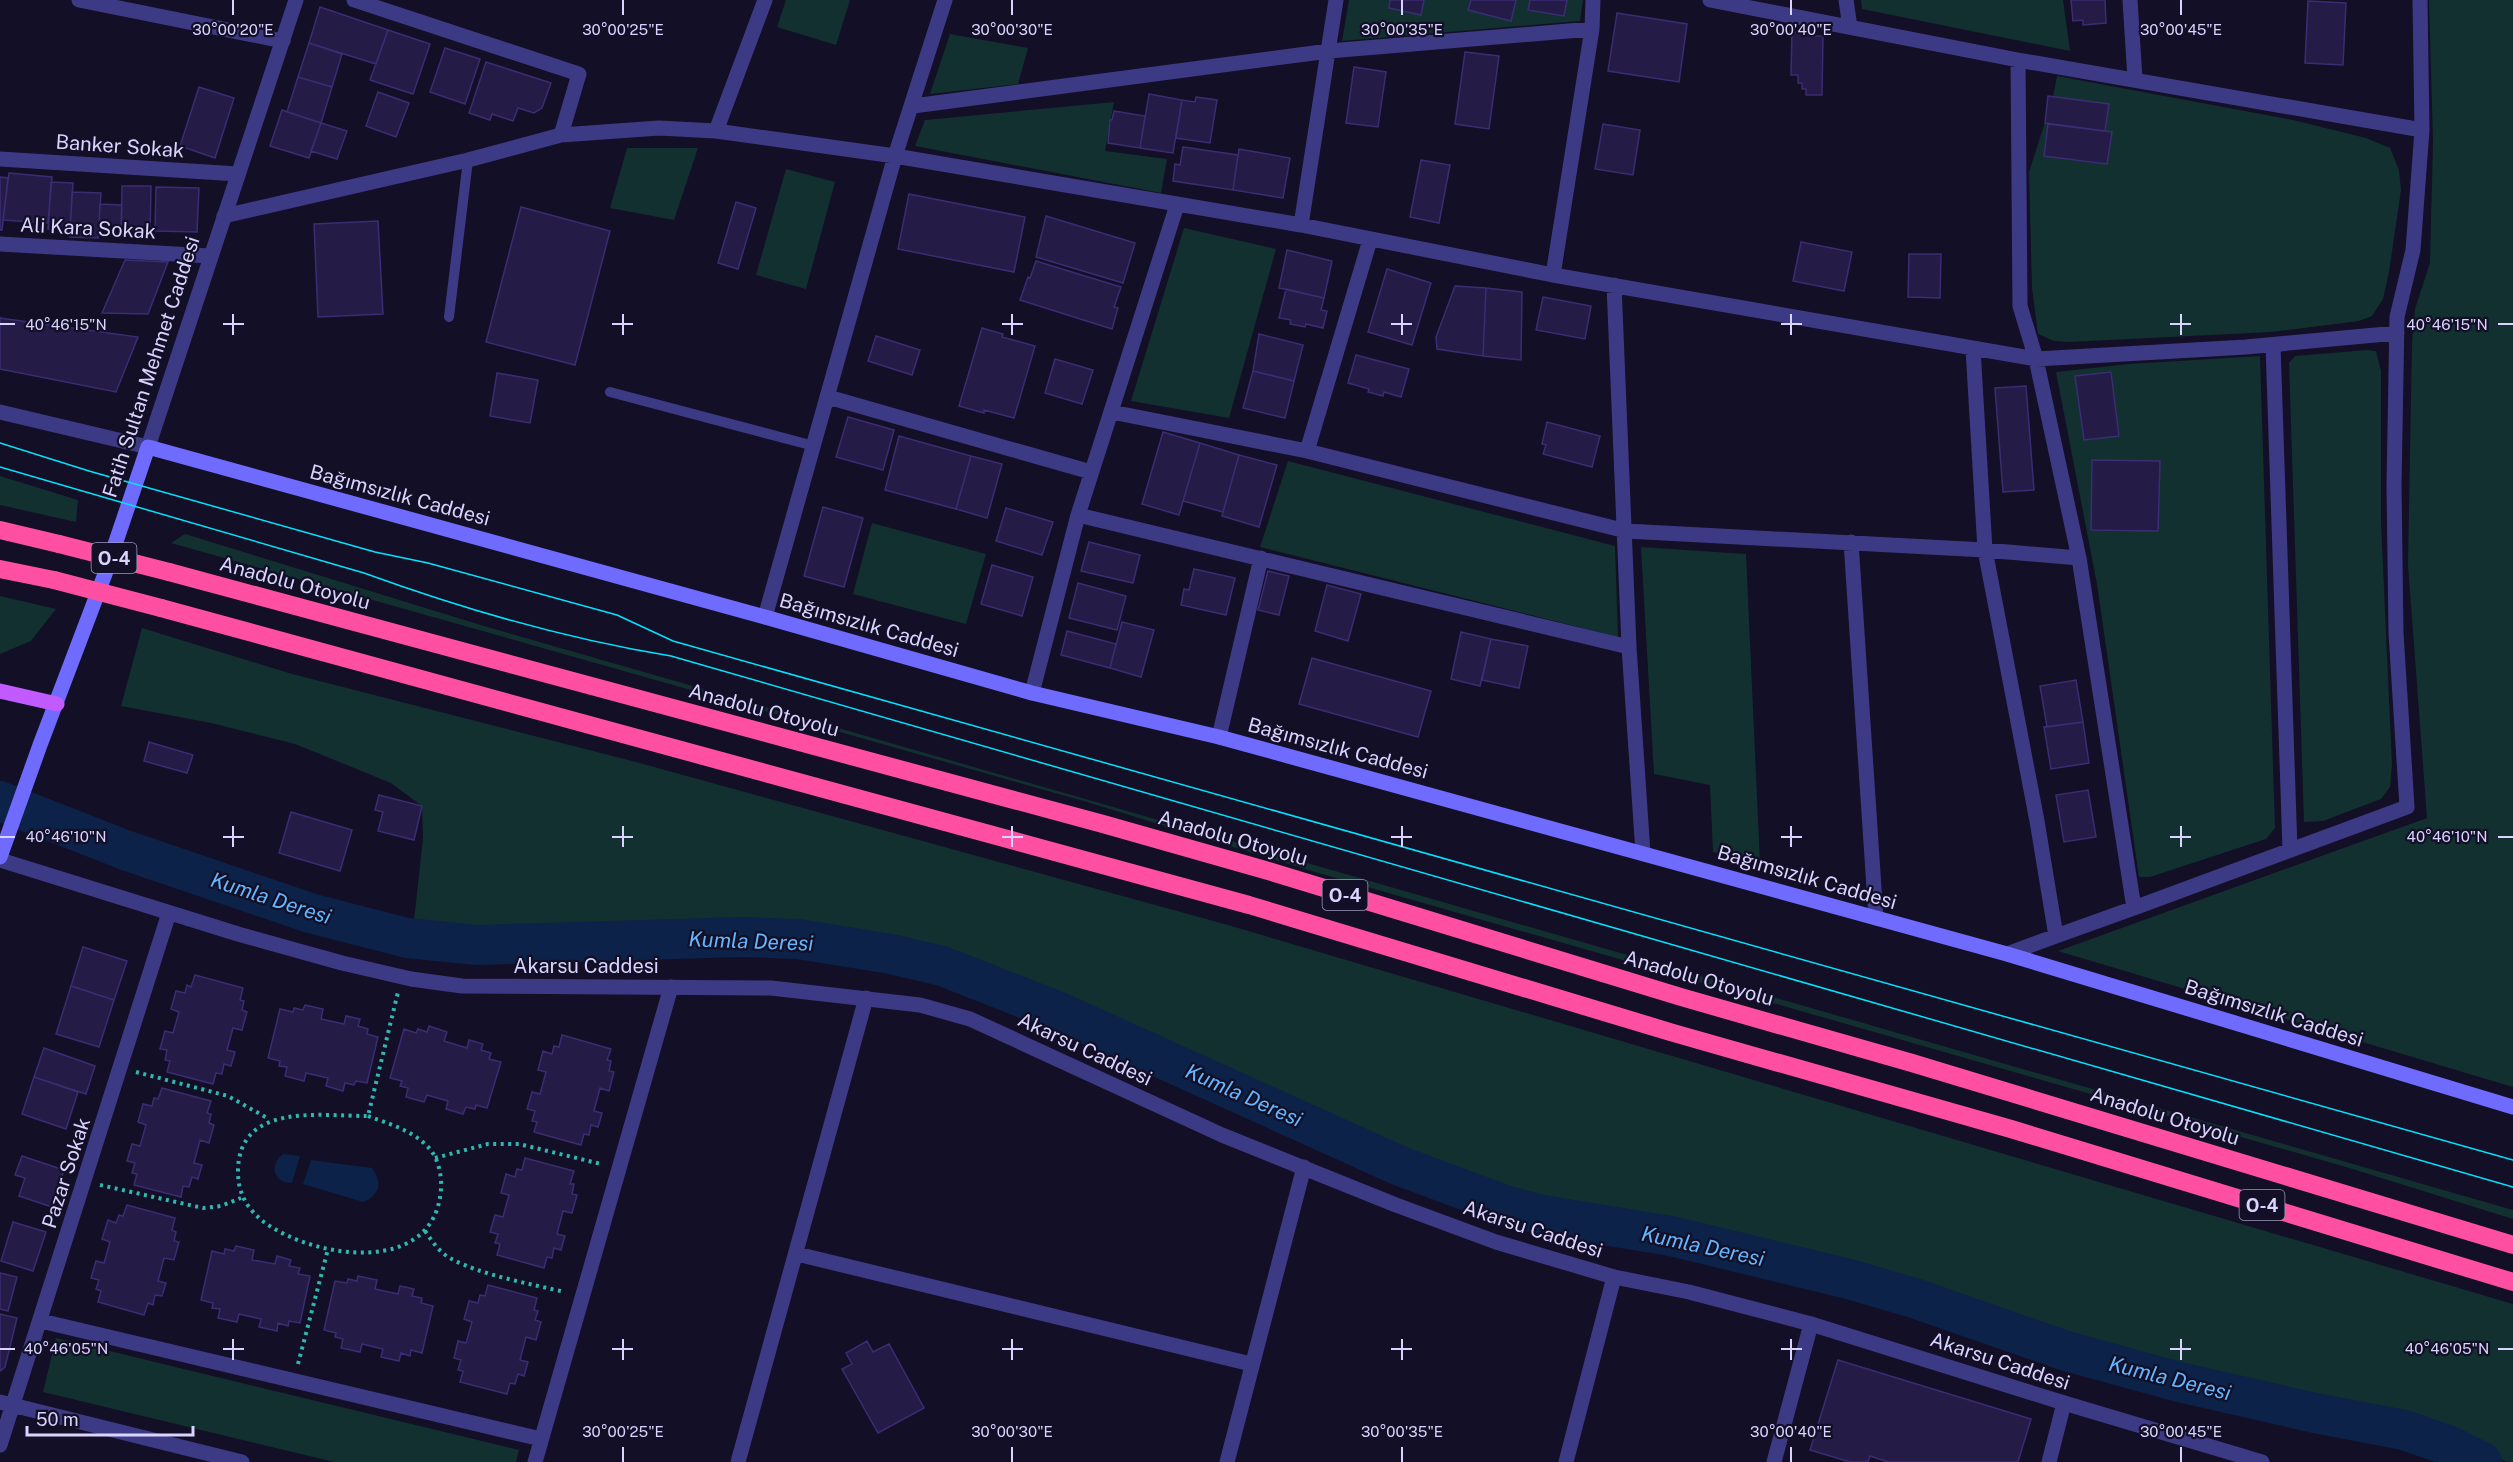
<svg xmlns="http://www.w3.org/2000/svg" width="2513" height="1462" font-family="'Public Sans',sans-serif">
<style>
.green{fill:#12302f}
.water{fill:#0c2248}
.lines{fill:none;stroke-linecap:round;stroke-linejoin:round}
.river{stroke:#0c2248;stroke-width:40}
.building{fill:#241b47;stroke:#3b2d73;stroke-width:1.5}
.path{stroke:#2fb8b0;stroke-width:4;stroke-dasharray:3 4.5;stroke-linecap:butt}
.service{stroke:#3d3a85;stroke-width:10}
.minor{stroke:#3d3a85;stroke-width:15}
.tertiary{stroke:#3d3a85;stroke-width:15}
.secondary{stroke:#6f6bff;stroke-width:15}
.primary{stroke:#c25bff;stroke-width:15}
.motorway{stroke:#ff4fa3;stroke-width:18}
.tram{stroke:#00e5ff;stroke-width:1.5}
.motorway-bridge{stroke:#ff4fa3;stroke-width:18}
.ticks{fill:none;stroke:#d9d4ff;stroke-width:2}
.labels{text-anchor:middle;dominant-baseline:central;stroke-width:4.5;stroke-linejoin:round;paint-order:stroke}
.shield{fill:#130f26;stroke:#9e99be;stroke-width:1.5}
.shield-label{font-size:18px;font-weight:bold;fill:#d9d4ff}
.street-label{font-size:20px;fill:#d9d4ff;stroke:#130f26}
.water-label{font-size:21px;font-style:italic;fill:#62b6ff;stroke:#130f26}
.ticks-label{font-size:15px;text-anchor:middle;fill:#d9d4ff;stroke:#130f26;stroke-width:4.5;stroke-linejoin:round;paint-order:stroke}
</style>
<rect width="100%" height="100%" fill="#130f26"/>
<!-- green -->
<path class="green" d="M786,0H850L836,45L777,27Z
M1349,0H1583L1580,21L1342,41Z
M1861,0H2063L2070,51L1862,9Z
M2429,0H2513V1087L2058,951L2427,818L2408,565L2412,342L2415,309L2430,263L2433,141Z
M950,34L1028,48L1018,84L930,94Z
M2057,76L2293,120L2366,138L2390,148L2399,170L2401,190L2389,272L2383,299L2372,316L2359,321L2271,332L2069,342L2054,341L2038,334L2032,288L2029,172L2053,97Z
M1114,102L1105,151L1167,159L1161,193L915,146L925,120Z
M627,148H698L674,220L610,208Z
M786,169L835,182L806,289L756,275Z
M1184,228L1276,249L1229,418L1131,401Z
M2367,350L2376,351L2381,371V522L2392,765L2390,787L2381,799L2323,821L2304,822L2289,363L2295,356Z
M2260,356L2275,828L2266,839L2150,877H2139L2097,584L2056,372L2129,364Z
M1288,461L1615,546L1618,637L1260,547Z
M0,476L78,500L76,522L0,505Z
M872,523L986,554L966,624L853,594Z
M185,534L484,626L2513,1210V1219L2346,1167L1308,870L1087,802L171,543Z
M1641,547L1746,554L1760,863L1713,852L1710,785L1654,774Z
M0,596L56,609L31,641L0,654Z
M142,628L292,674L636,762L1228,925L2513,1304V1462C2496,1462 2482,1448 2467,1441C2437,1428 2407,1415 2374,1410L2180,1368L1950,1296L1794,1254L1636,1218L1545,1204L1493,1191L962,960L892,940L768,924L464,931L414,921L423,838L422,806L391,783L295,744L211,723L121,706Z
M56,1338L519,1450L516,1462H334L43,1392Z"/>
<!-- water -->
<path class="water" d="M283,1154L300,1156L292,1183C273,1183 269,1165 283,1154Z
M311,1160L372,1168C383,1183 380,1195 363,1202L303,1184Z"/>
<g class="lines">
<!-- river -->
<path class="river" d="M0,801L125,850L310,913L407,938L477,945L742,937L798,939L891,954L942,966L1057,1011L1400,1166L1505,1205L1542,1215L1671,1236L1849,1279L1914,1298L2066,1351L2179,1382L2315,1413L2404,1430L2450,1446L2482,1462"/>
</g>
<!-- building -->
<path class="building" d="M1390,0H1424L1421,15L1389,8Z
M1471,0H1516L1511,21L1468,10Z
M1530,0H1567L1564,16L1528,10Z
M2071,0H2105L2106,23L2083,25V20L2073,21Z
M2308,1L2346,3L2343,65L2305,63Z
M320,7L388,30L376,64L309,43Z
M1617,13L1687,24L1679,82L1608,71Z
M388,30L430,44L413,94L370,80Z
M1792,32L1814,33L1813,36H1823L1822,95H1806V89H1802V83H1798V75H1791Z
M309,43L342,54L332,87L298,77Z
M445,48L480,59L465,104L430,92Z
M1465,52L1499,56L1489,129L1455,124Z
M486,62L551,83L542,108L534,113L518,108L513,121L492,114L490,120L469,113Z
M1354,67L1386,72L1378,127L1346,123Z
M298,77L332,87L321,123L287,112Z
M199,87L234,98L215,158L180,146Z
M378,92L409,103L396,137L366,126Z
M1149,94L1182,100L1173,153L1140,148Z
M2048,96L2109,104L2105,131L2045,123Z
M1196,97L1217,100L1210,143L1176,138L1182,100L1195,102Z
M282,110L321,123L309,158L270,146Z
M1114,111L1145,116L1140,148L1108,143L1110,120H1112Z
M321,123L347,131L337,159L311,151Z
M1603,124L1640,130L1633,175L1595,169Z
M2048,124L2112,132L2107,164L2044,156Z
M1183,147L1238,155L1233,190L1173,181L1175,164L1180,165Z
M1239,149L1290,158L1283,198L1233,190Z
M1421,160L1450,165L1439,223L1410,217Z
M9,173L52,177L48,223L3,220Z
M0,177L8,178L2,230H0Z
M51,182L73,183L70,230L48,229Z
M122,186H151L150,236L121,235Z
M156,187L199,188L197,232L155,231Z
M72,192L101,193L98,238L70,237Z
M909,194L1025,217L1014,272L898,249Z
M736,202L756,208L738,269L718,263Z
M100,204L122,205L121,229L99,228Z
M521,207L610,231L575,365L486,342Z
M1046,216L1135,243L1123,283L1036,257Z
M378,221L383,314L318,317L314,224Z
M1801,242L1852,252L1844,291L1793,281Z
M1287,250L1332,261L1324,298L1279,288Z
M1909,254H1941L1940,298L1908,297Z
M125,260L168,262L148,314L102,313Z
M1036,261L1121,287L1114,307L1118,308L1112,329L1020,300L1028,277L1030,278Z
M1387,269L1431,283L1412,345L1368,332Z
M1455,286L1486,288L1483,356L1437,349L1436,337Z
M1486,288L1522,292L1521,360L1483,356Z
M1286,289L1324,298L1321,310L1327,311L1323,328L1306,324L1305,327L1290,324L1291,320L1279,318Z
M1543,297L1591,306L1585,339L1536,330Z
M0,318L138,337L116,392L0,369Z
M982,328L1003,334L1002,337L1035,346L1014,418L984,410V413L959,406Z
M1259,334L1303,345L1294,381L1253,371Z
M876,336L920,350L912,375L868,361Z
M1356,355L1409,369L1401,397L1384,392L1383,396L1368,392L1369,389L1348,383Z
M1055,359L1093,370L1082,404L1045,393Z
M1253,371L1294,381L1285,418L1243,408Z
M2111,372L2119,436L2084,440L2075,376Z
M497,373L538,380L530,423L490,416Z
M2026,386L2034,490L2003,492L1995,388Z
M848,417L894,430L883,470L836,457Z
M1547,422L1600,436L1592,467L1543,454L1546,445L1542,444Z
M1163,432L1200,443L1179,515L1142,504Z
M899,436L971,456L956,509L885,490Z
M1200,443L1239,455L1223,512L1183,501Z
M1239,455L1277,465L1259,527L1222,516Z
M971,456L1002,464L987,518L956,509Z
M2092,460L2160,461L2158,531L2091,530Z
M823,507L863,518L844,587L804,576Z
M1006,508L1053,522L1042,555L996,541Z
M1089,542L1140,555L1133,583L1081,571Z
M992,565L1033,577L1022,616L981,604Z
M1194,569L1235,578L1226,615L1181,605L1184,589L1189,590Z
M1268,571L1289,576L1279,615L1258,610Z
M1078,583L1126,596L1117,630L1069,618Z
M1327,585L1361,594L1348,641L1315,631Z
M1122,622L1154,630L1141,677L1110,668Z
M1067,631L1116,644L1110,668L1061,655Z
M1461,632L1491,639L1480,686L1451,679Z
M1491,639L1528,646L1519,688L1482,680Z
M1312,658L1431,691L1418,737L1299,704Z
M2076,680L2083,722L2047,727L2040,686Z
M2083,722L2089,763L2051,769L2044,727Z
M149,742L193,755L187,773L144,761Z
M2088,790L2096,837L2064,842L2056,795Z
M379,795L422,806L414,840L378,831L383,812L375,810Z
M291,812L352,830L340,871L279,853Z
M83,947L127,961L114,1000L71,986Z
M195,975L243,988L240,1000L244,1001L242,1010L247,1012L242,1030L233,1028L227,1050L235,1052L231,1066L224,1064L222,1074L216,1073L213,1084L167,1072L170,1061L165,1060L167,1050L160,1049L165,1031L173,1033L179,1012L171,1009L176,991L185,993L187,985L191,987Z
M71,986L114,1000L99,1047L56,1034Z
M305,1005L323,1009L321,1019L344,1024L346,1016L360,1019L358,1026L368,1029L367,1034L378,1037L367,1083L356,1081L354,1085L345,1083L343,1091L326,1086L328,1078L306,1073L304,1081L285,1076L287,1067L279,1066L280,1061L268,1058L280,1009L293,1012L294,1008L303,1010Z
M429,1026L447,1032L444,1041L467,1048L469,1040L483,1044L481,1050L491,1053L489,1059L501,1062L487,1108L476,1105L475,1109L466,1107L463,1114L446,1109L448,1101L427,1095L424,1102L406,1097L408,1088L400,1086L402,1081L390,1078L404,1029L416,1033L418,1029L427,1032Z
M562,1035L611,1049L607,1060L611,1061L609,1071L614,1072L609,1091L600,1088L594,1111L602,1113L598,1127L591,1125L589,1135L584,1134L581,1145L534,1132L537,1122L532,1121L535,1111L527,1109L532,1092L540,1094L546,1072L538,1070L543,1051L552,1054L554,1046L559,1047Z
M44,1048L95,1066L86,1094L34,1077Z
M34,1077L78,1092L66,1129L22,1114Z
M162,1088L211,1101L207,1113L211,1114L209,1123L214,1125L209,1143L200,1140L194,1163L202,1165L198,1179L192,1177L189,1187L183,1186L181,1197L134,1185L137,1174L132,1173L135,1163L127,1161L132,1144L140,1146L146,1125L138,1122L143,1104L152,1106L154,1098L158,1099Z
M22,1156L64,1170L52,1207L19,1196L25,1178L15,1175Z
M525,1158L574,1171L570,1184H574L572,1194L577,1195L572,1213L563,1211L557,1234L565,1236L561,1250L554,1248L552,1258L547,1257L544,1268L497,1255L500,1244L495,1243L498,1234L490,1232L495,1215L503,1217L509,1195L501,1193L506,1174L515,1177L517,1169L522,1170Z
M127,1205L175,1218L172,1230L176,1232L174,1241L179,1242L174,1260L164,1258L158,1281L166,1283L162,1296L155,1295L153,1305L148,1303L144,1315L98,1302L101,1291L96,1289L99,1280L91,1278L96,1261L104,1263L110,1242L102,1239L108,1220L116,1223L119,1215L123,1216Z
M13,1222L46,1232L33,1271L1,1261Z
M236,1246L254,1250L252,1260L275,1264L277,1256L291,1260L289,1266L300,1268L298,1274L310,1276L300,1323L289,1321L288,1326L278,1323L277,1331L259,1327L261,1319L239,1314L237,1322L218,1318L220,1309L212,1308L213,1303L201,1300L212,1251L224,1254L225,1249L234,1251Z
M0,1273L17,1277L8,1311L0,1309Z
M358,1276L377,1280L375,1289L398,1294L400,1286L414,1289L412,1296L422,1298L421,1303L433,1306L422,1353L411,1350L410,1356L401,1353L399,1361L381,1357L383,1349L362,1344L360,1352L341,1348L343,1339L335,1337L336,1333L324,1330L335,1281L347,1283L348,1279L357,1281Z
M488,1285L537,1298L534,1310L538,1311L535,1320L541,1322L536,1340L526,1337L520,1360L528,1362L524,1376L518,1374L515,1384L510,1383L507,1394L460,1382L463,1371L458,1370L461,1360L454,1358L458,1341L466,1343L472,1322L464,1319L469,1301L478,1303L480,1295L485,1296Z
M0,1314L17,1318L5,1367L0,1371Z
M867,1341L873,1352L889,1344L924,1408L878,1433L842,1369L852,1364L846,1353Z
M1838,1360L2031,1419L2018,1462H1888L1870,1456L1868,1462H1850L1810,1450Z"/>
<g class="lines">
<!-- path -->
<path class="path" d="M136,1072L228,1096L269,1119
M368,1116C389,1124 412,1130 428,1147C438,1157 442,1175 441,1189C435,1277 314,1259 264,1222C247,1209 238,1193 238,1172C238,1102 319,1116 368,1116L398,992
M435,1158L488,1144H519L601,1164
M100,1185L203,1208L221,1206L241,1198
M425,1231C432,1241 439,1252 450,1258C480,1275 531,1284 565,1292
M298,1364L328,1249"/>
<!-- service -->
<path class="service" d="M449,317L468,160
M610,392L814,446"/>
<!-- minor -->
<path class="minor" d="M79,0L283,41
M354,0L579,74L561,135
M1710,0L2018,60L2422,130
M1846,0L1850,27
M2130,0L2135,79
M2018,60L2020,306L2036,359L2079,558L2134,908L2056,936
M913,106L1329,51L1592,29
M716,131L765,0
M0,159L238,174
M224,216L468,160L561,135L659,128L716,131L895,156L1301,225L1553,275L2036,359L2246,347L2397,333
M1301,225L1336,0
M0,244L210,256
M1553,275L1592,29L1593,0
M1614,285L1629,647L1643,853
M2273,345L2290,850
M1973,349L1985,550L2037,821L2056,936L2007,954
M828,397L1091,472
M1112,412L1307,451L1626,531L1985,550L2079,558
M1307,451L1370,240
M1078,515L1629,647
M1851,542L1876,918
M765,617L895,156L945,0
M1032,693L1078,515L1177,205
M1219,737L1261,558
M2134,908L2407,807L2396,633L2394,486L2397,317L2413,250L2422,130L2420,0
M797,1254L1251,1364
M41,1321L541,1439
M0,1402L242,1462
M0,1445L169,913
M535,1462L671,987
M738,1462L866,998
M1227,1462L1304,1167
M1566,1462L1614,1277
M1774,1462L1811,1324
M2049,1462L2064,1403"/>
<!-- tertiary -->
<path class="tertiary" d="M0,412L148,447L296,0
M0,860L238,934L342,963L411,979L462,986L771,988L920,1005L970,1019L1222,1135L1396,1205L1496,1242L1614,1277L1689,1292L1811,1324L2064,1403L2262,1462"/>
<!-- secondary -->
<path class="secondary" d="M0,857L40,745L105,574L148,447L765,617L1032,693L1219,737L2007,954L2513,1107"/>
<!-- primary -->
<path class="primary" d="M0,691L57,704"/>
<!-- motorway -->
<path class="motorway" d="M0,530L59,544
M0,569L54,580
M169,572L1103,824L1265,870L1681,997L1912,1063L2513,1245
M161,608L1249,905L1670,1032L2011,1129L2513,1282"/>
<!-- tram -->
<path class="tram" d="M0,443L89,471L375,552L428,563L617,615L673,641L2513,1160
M0,467L364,573C463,609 566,639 671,656L2513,1187"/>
<!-- motorway-bridge -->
<path class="motorway-bridge" d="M59,544L169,572
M54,580L161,608"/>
</g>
<!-- ticks -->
<path class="ticks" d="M233,0V15M623,0V15M1012,0V15M1402,0V15M1791,0V15M2181,0V15M233,314V335M623,314V335M1012,314V335M1402,314V335M1791,314V335M2181,314V335M0,324H15M223,324H244M612,324H633M1002,324H1023M1391,324H1412M1781,324H1802M2170,324H2191M2498,324H2513M233,826V847M623,826V847M1012,826V847M1402,826V847M1791,826V847M2181,826V847M0,837H15M223,837H244M612,837H633M1002,837H1023M1391,837H1412M1781,837H1802M2170,837H2191M2498,837H2513M233,1339V1360M623,1339V1360M1012,1339V1360M1402,1339V1360M1791,1339V1360M2181,1339V1360M0,1349H15M223,1349H244M612,1349H633M1002,1349H1023M1391,1349H1412M1781,1349H1802M2170,1349H2191M2498,1349H2513M623,1447V1462M1012,1447V1462M1402,1447V1462M1791,1447V1462M2181,1447V1462"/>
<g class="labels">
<!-- shield labels -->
<g class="shield">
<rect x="91.5" y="543" width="45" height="30" rx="4.5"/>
<rect x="1322.5" y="880" width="45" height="30" rx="4.5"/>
<rect x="2239.5" y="1190" width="45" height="30" rx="4.5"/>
</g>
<g class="shield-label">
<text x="114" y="558">O-4</text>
<text x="1345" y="895">O-4</text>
<text x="2262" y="1205">O-4</text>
</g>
<!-- street labels -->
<g class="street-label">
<text transform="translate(120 146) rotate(4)">Banker Sokak</text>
<text transform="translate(88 228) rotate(3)">Ali Kara Sokak</text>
<text transform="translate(151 367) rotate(-72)">Fatih Sultan Mehmet Caddesi</text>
<text transform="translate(400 495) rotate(15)">Bağımsızlık Caddesi</text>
<text transform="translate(295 583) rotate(15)">Anadolu Otoyolu</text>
<text transform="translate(869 625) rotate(16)">Bağımsızlık Caddesi</text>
<text transform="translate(764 710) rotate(15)">Anadolu Otoyolu</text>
<text transform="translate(1338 748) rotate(15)">Bağımsızlık Caddesi</text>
<text transform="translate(1233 838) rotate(16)">Anadolu Otoyolu</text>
<text transform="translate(1807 877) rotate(16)">Bağımsızlık Caddesi</text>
<text x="586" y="966">Akarsu Caddesi</text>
<text transform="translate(1699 978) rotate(16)">Anadolu Otoyolu</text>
<text transform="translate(2274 1013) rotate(17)">Bağımsızlık Caddesi</text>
<text transform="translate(1085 1049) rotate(25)">Akarsu Caddesi</text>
<text transform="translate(2165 1116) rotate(17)">Anadolu Otoyolu</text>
<text transform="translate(66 1173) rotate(-72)">Pazar Sokak</text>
<text transform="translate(1533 1229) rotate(18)">Akarsu Caddesi</text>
<text transform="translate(2000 1361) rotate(18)">Akarsu Caddesi</text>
</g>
<!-- water labels -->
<g class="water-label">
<text transform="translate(271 898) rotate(18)">Kumla Deresi</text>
<text transform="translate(751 941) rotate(2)">Kumla Deresi</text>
<text transform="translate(1244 1095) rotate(24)">Kumla Deresi</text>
<text transform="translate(1703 1246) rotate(12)">Kumla Deresi</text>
<text transform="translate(2170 1378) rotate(14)">Kumla Deresi</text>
</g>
</g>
<g class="ticks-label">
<text x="233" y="35">30°00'20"E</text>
<text x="623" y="35">30°00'25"E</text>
<text x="1012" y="35">30°00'30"E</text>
<text x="1402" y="35">30°00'35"E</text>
<text x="1791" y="35">30°00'40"E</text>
<text x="2181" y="35">30°00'45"E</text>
<text x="66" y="330">40°46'15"N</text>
<text x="2447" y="330">40°46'15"N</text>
<text x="66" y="842">40°46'10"N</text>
<text x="2447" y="842">40°46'10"N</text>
<text x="66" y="1354">40°46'05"N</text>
<text x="2447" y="1354">40°46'05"N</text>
<text x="623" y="1437">30°00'25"E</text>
<text x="1012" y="1437">30°00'30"E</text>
<text x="1402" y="1437">30°00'35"E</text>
<text x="1791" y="1437">30°00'40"E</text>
<text x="2181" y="1437">30°00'45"E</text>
</g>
<!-- scale -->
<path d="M27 1426v9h166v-9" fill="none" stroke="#d9d4ff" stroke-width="3"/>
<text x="36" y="1426" font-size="18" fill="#d9d4ff" stroke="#130f26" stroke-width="4.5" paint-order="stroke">50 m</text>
</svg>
